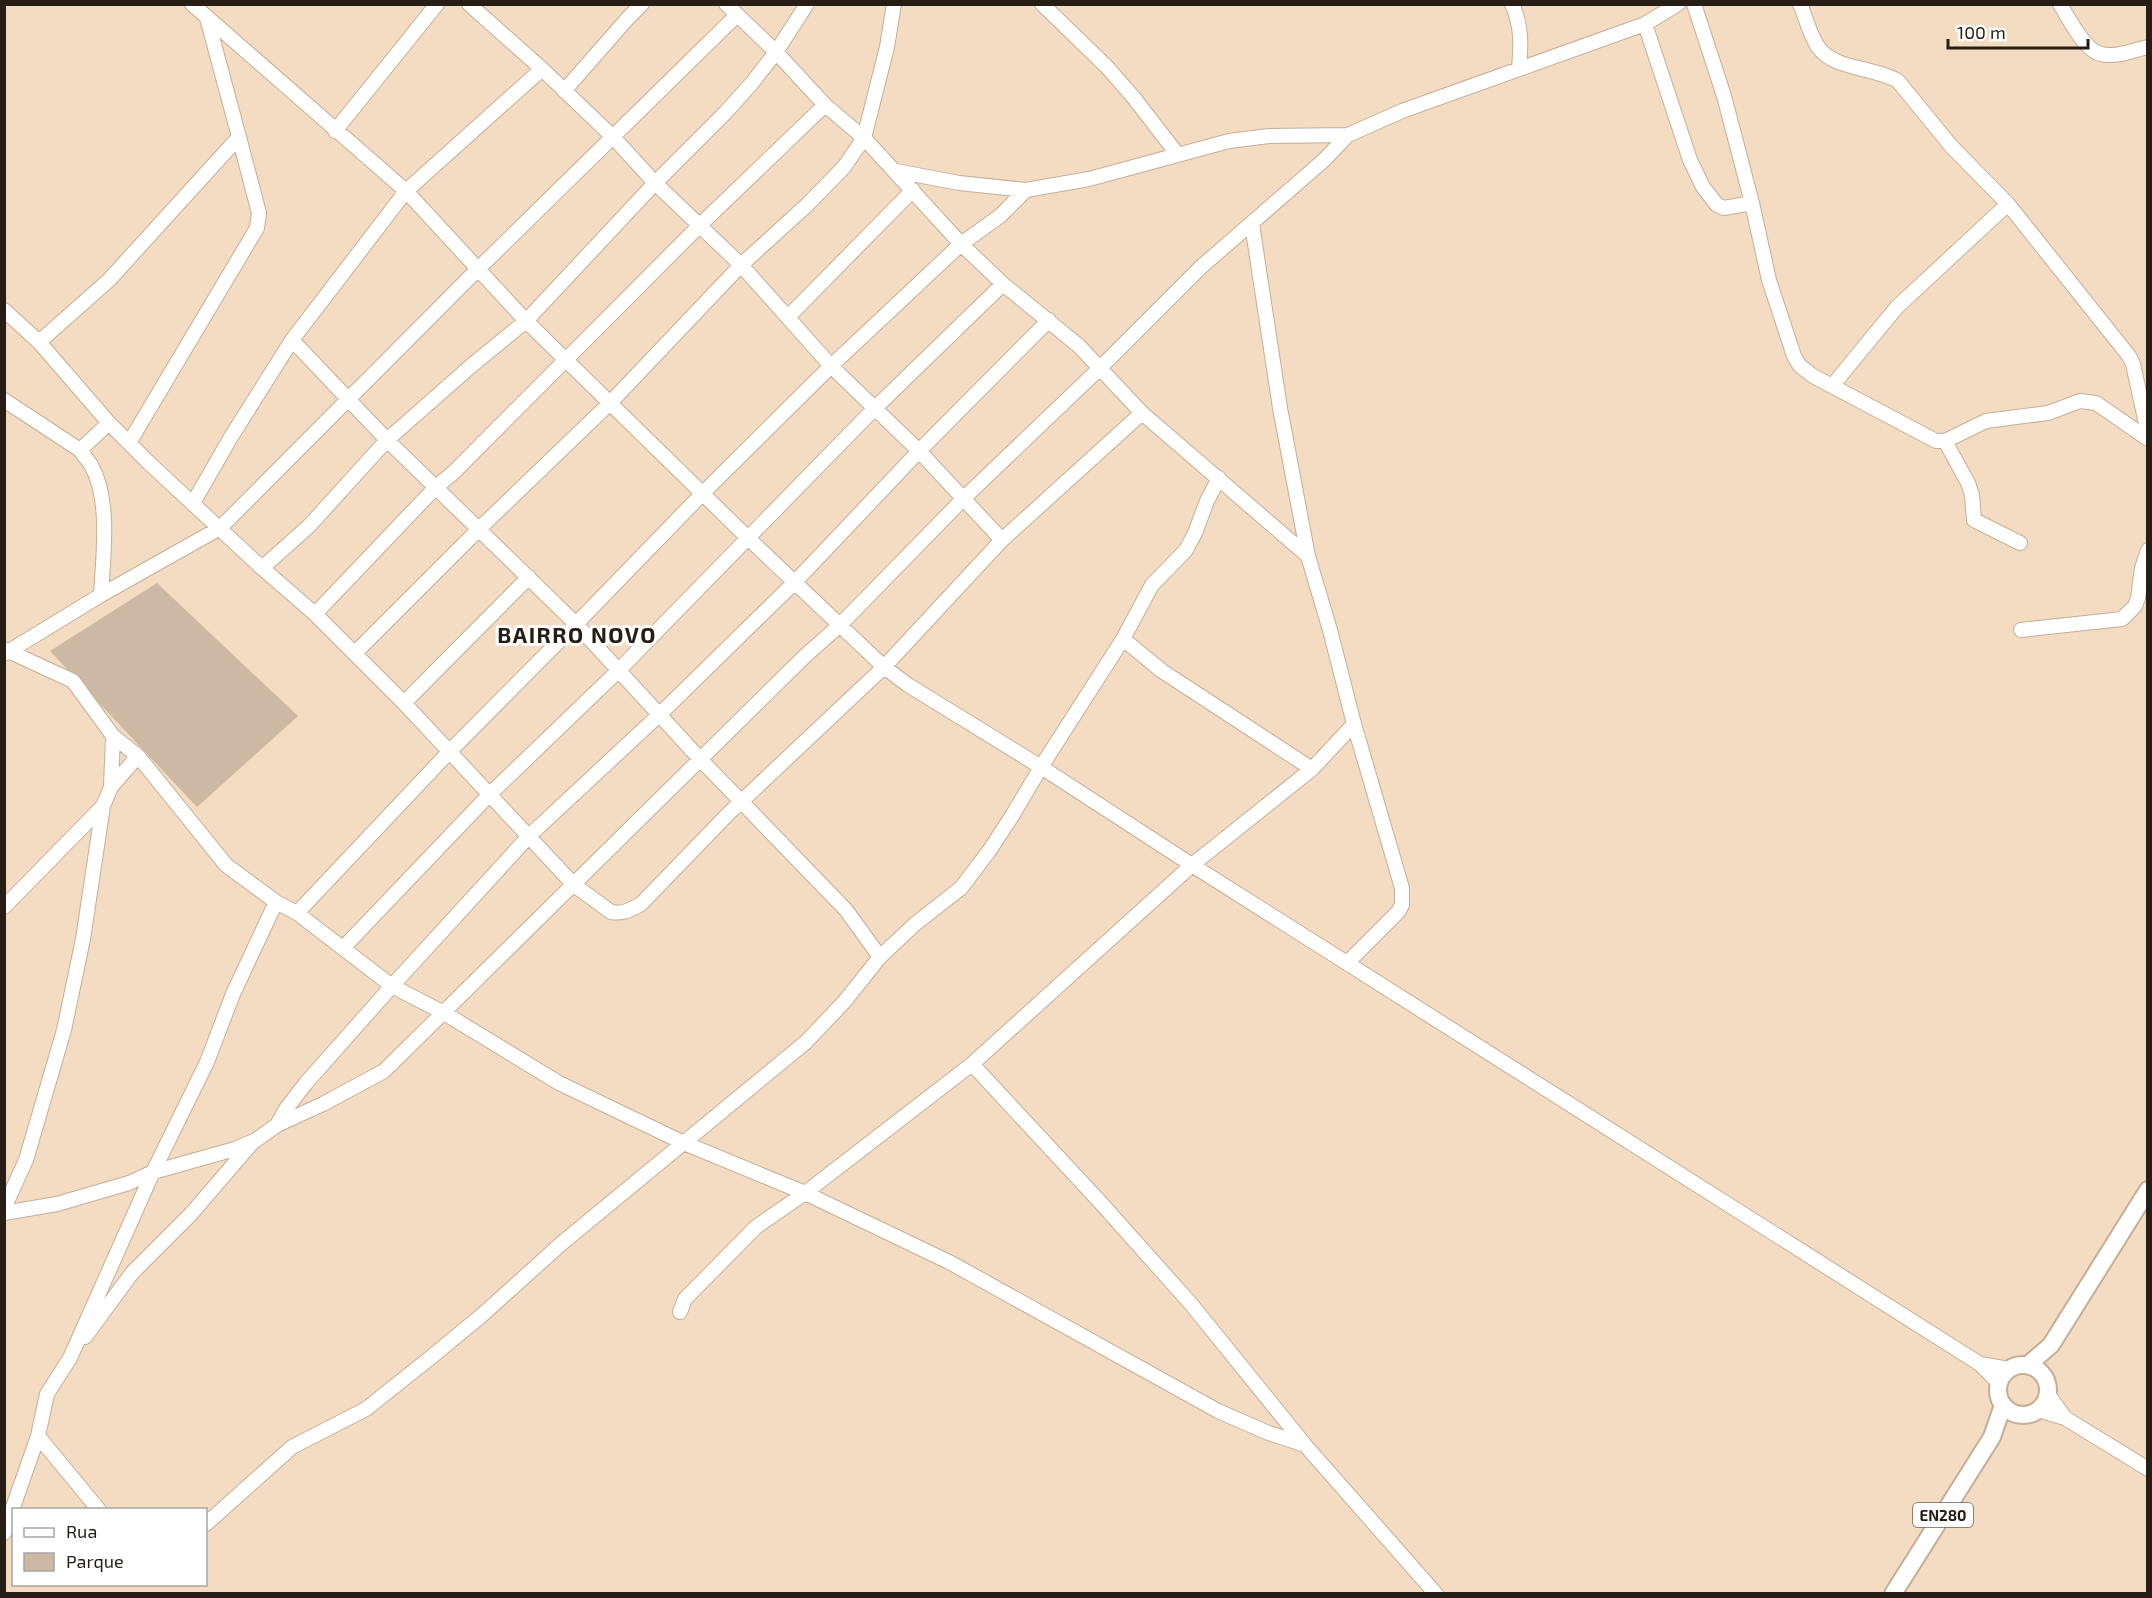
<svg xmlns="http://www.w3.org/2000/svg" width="2152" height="1598" font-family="'Exo 2',sans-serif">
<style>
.green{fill:#ccb8a3}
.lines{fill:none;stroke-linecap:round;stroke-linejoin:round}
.minor-casing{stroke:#c5ae96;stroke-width:16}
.major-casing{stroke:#c5ae96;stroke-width:20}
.minor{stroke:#fff;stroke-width:14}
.major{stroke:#fff;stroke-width:16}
.labels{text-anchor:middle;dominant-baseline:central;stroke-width:6;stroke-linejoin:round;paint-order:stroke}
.shield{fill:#fff;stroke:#67615a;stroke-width:1.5}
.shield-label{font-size:15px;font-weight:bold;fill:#261d14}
.district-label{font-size:22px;font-weight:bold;letter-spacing:1.5px;fill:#261d14;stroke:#fff}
</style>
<rect width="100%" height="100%" fill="#f4dcc3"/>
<!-- green -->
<path class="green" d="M157,583L298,716L197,807L50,651Z"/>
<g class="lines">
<defs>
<path id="minor" d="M192,4L406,191L526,321L748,538L884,667L908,685L1041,767L1192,865L1980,1364L1999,1383
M469,4L542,69L614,138L655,183L741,265L831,366L919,451L1002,540
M726,4L776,52L825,105L864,138L961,244L1003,284L1079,346L1142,413L1308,556
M1042,4L1107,67L1134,98L1178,155
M1512,4C1522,26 1521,45 1519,68
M1694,4L1724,96L1752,203L1769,280L1794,356L1800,366L1813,376L1936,441H1945L1986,421L2048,413L2080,401L2096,403L2148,439
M1800,4C1806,18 1810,35 1818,47C1834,70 1875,67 1898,81L1951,146L2008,204L2129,356L2133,364L2148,433
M2060,4C2068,18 2085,51 2101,54C2115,58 2134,50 2148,47
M207,18L239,137
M1645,24L1690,160L1703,187L1717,205L1724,208L1752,203
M542,69L406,191L292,340L387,440L576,624L700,759L846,910L880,957
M564,91L628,18L642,4
M335,131L437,4
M896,171L959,183L1026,190L1089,179L1229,141L1269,136L1348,135
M1252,224L1280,408L1308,556L1330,630L1354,724L1402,888V905L1398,912L1347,963
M4,310L39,342L109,423L149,463L262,568L315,614L404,703L574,885L611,912C624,914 630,910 641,904L729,813L884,667L1002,540L1142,413
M788,317L913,190
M39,342L109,280L239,137L259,213L257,228L129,443
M1832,386L1897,307L2008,204
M4,400L80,450L109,423
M1945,441L1968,483L1972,495L1974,520L2020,543
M80,450C83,455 88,460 91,465C111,500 103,557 101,595
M193,503L231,437L292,340
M262,568L309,526L387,440L471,366L526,321L655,183L725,113L752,83L776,52L807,4
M315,614L436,487L453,473L700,225L825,105
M2021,630L2122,619L2135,606L2138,598L2142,568L2148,550
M1123,639L1162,671L1312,769
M4,649L73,681L113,736L138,756L226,865L276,902L297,913L392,986L444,1013L559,1083L684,1143L805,1193L951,1263L1218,1411L1266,1432L1305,1445
M6,653L101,595L220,528L478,269L737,15
M355,653L480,528L611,402L741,265L807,205L844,167L864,138L887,47L894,4
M404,703L529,577
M111,787L138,756
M4,907L103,806
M297,913L450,751L576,624L703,493L831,366L961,244L1000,216L1026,190
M343,948L490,794L619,670L874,409L1003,284
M972,1064L1100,1202L1191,1304L1305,1445L1436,1594
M277,1125L286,1109L306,1083L392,986L529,836L660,714L795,582L919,451L1049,320
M4,1208L26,1160L64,1030L83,939L103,806L111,787L113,736
M4,1213L57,1204L129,1183L153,1172L235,1149L256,1140L277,1125L323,1104L384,1071L805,656L839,626L964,498L1100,368L1201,267L1323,161L1348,135L1402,111L1645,24L1678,4
M680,1312L685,1299L756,1227L805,1193L972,1064L1192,865L1312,769L1354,724
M85,1337L132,1273L191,1214L252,1143
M1980,1364L2009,1369
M2048,1394L2065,1418
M2038,1410L2065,1418L2148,1469
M38,1436L99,1510
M206,1524L292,1447L366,1409L430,1358L481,1316L562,1243L806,1042L844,1002L880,957L915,924L961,888L989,851L1012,816L1041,767L1123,639L1152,585L1186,550L1195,533L1207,501L1219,478
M4,1533L38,1436L47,1394L70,1358L153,1172L207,1062L233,994L276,902"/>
<path id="major" d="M2028,1365L2051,1345L2148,1190
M1998 1390a25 25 0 1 1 50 0a25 25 0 1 1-50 0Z
M1893,1594L1992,1437L2003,1405"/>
</defs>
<!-- minor casing -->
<use href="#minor" class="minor-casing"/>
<!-- major casing -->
<use href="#major" class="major-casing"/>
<!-- minor -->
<use href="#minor" class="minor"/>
<!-- major -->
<use href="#major" class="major"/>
</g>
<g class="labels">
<!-- shield labels -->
<rect class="shield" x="1913" y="1503" width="60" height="24" rx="4.5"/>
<g class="shield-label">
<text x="1943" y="1515">EN280</text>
</g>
<!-- district labels -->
<g class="district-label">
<text x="577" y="634">BAIRRO NOVO</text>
</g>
</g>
<!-- border -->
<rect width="2152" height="1598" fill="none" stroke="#261d14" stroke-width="12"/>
<!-- legend -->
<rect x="12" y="1508" width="195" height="78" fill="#ffffff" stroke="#a8a5a1" stroke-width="1.5"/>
<rect x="24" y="1528" width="30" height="9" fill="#ffffff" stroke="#a8a5a1" stroke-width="1.5"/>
<text x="66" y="1538" font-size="18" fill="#261d14">Rua</text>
<rect x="24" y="1553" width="30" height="18" fill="#ccb8a3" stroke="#a8a5a1" stroke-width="1.5"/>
<text x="66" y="1568" font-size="18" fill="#261d14">Parque</text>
<!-- scale -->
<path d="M1948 39v9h140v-9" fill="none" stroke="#261d14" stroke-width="3"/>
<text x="1957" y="39" font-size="18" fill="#261d14" stroke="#ffffff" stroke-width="4.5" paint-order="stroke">100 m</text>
</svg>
